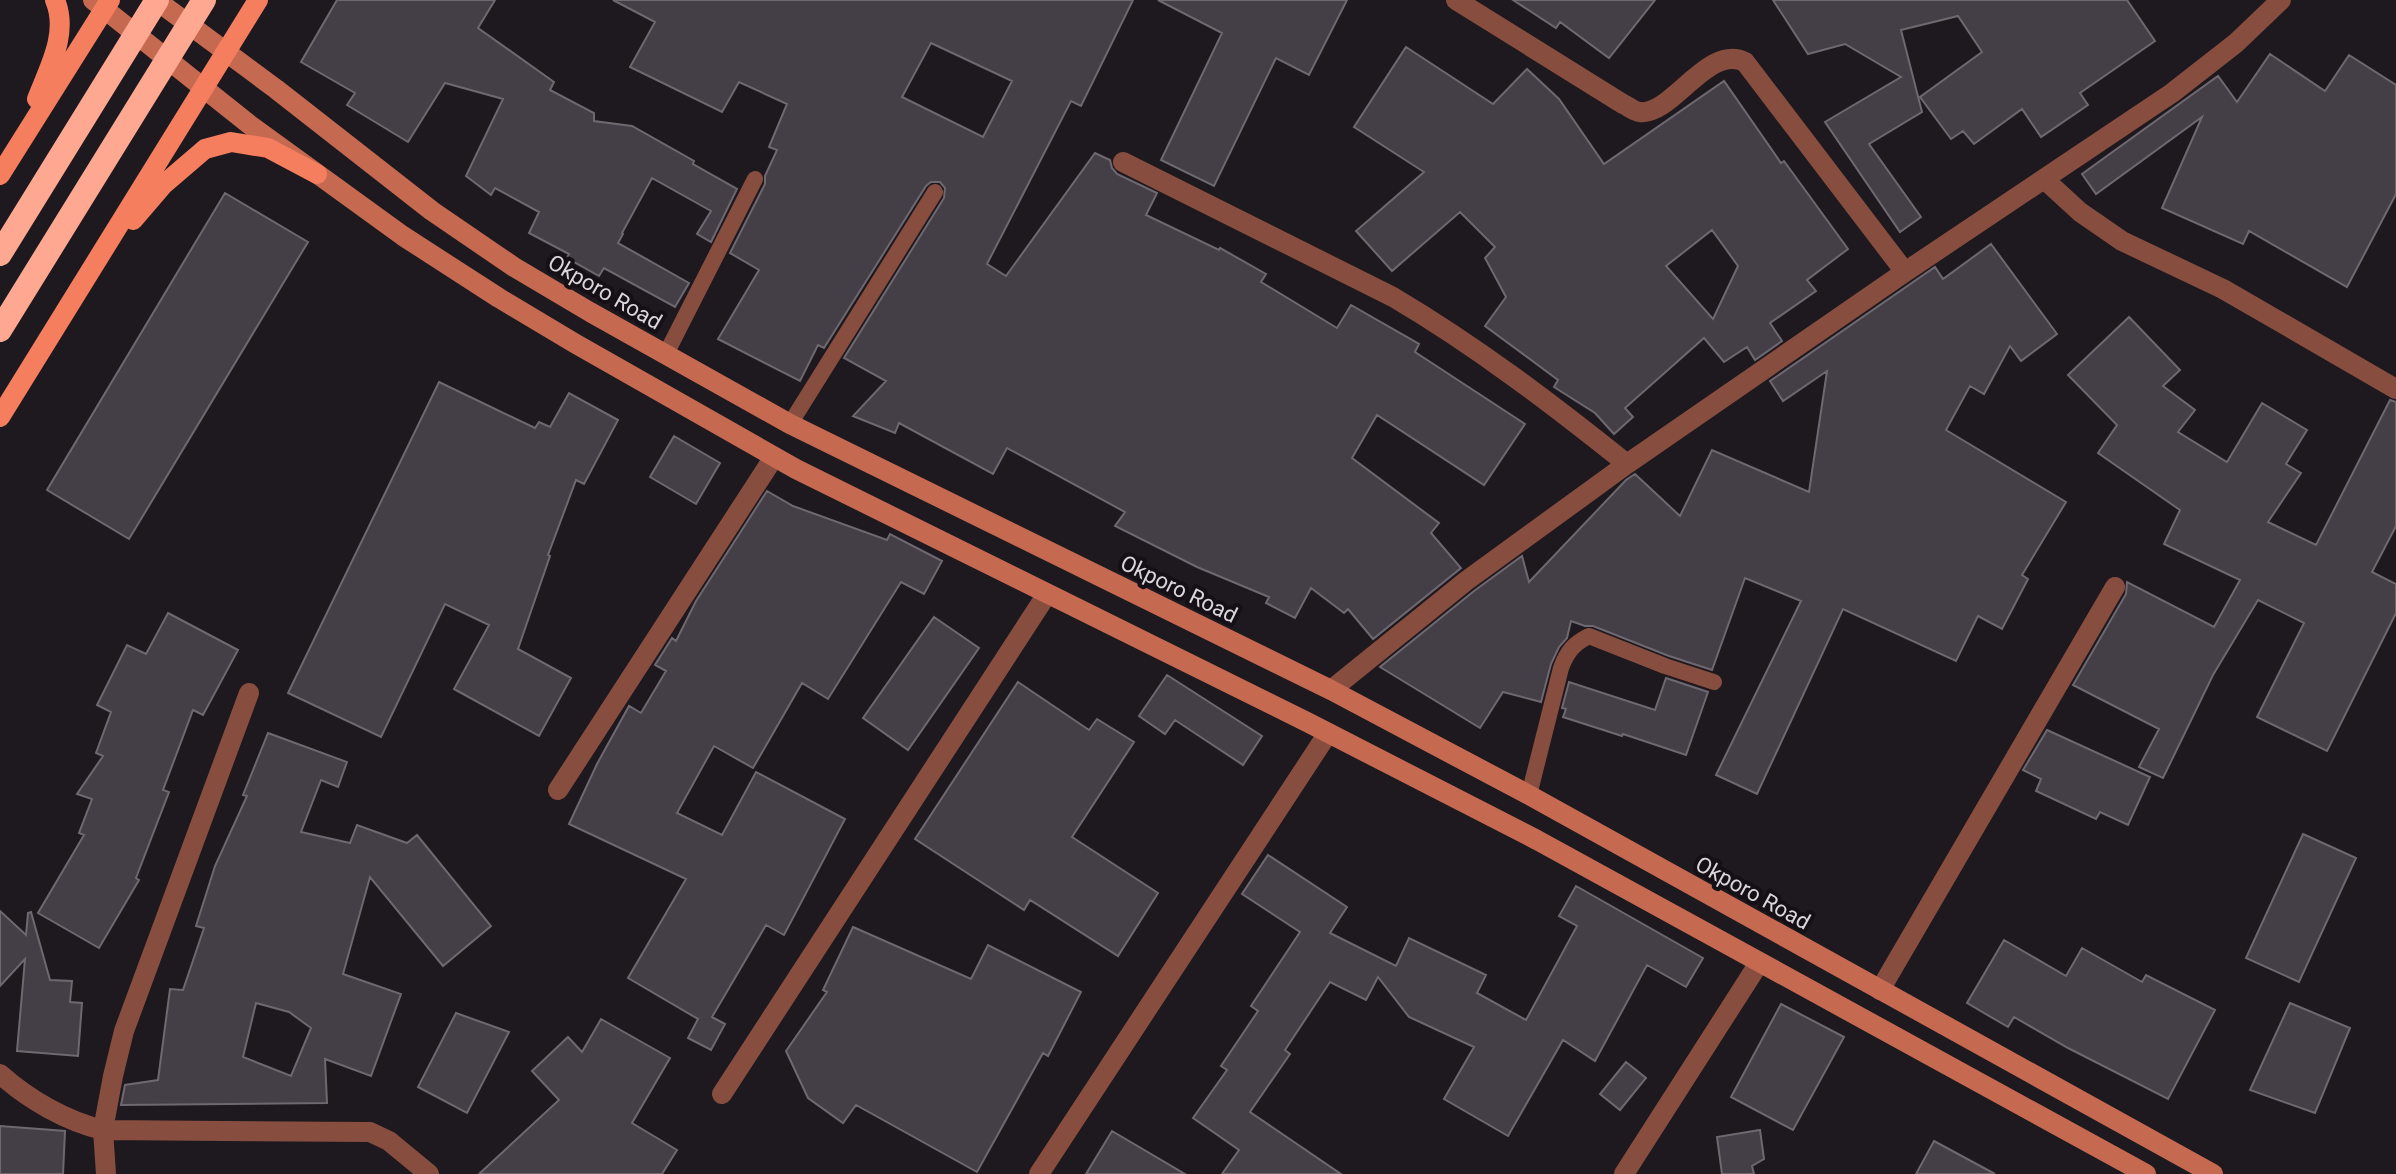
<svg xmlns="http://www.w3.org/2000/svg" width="2396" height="1174" font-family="Roboto,sans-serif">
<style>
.building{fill:#443e46;stroke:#6e6870;stroke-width:2;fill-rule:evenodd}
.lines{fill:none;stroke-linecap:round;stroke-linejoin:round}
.lane{stroke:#874e3f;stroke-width:16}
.street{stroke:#874e3f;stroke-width:20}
.secondary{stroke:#c56a51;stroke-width:20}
.primary{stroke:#f57e5f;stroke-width:20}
.highway{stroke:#ffa891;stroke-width:24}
.labels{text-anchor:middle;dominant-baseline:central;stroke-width:8;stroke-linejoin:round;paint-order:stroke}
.street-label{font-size:22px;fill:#dad6da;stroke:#150f16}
</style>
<rect width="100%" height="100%" fill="#1e181f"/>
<!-- building -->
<path class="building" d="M337,0H495L478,28L554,82L550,90L594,113V121L632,126L694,161L693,164L737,189L711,242L697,234L711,211L652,178L622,233L623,234L618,243L689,283L675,307L604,268L599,276L567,258L569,254L529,233L539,212L495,188L491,195L466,176L503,99L445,83L408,142L347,105L355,93L301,62Z
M613,0H1133L1081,106L1071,101L987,264L1006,276L1095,153L1110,160L1112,168L1117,174L1157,193L1146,215L1219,250L1220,248L1266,274L1261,282L1337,328L1351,305L1419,344L1415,352L1525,424L1484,485L1377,415L1352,458L1439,523L1431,533L1461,568L1373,639L1348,609L1344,613L1311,588L1295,618L1266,603L1269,597L1197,567L1115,526L1125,512L1007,448L993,474L899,423L895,433L853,416L886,381L844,358L944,198L945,188L940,182H931L926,186L824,348L818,345L800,381L718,339L759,270L730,253L765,184V176L777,150L769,147L787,104L739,82L722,112L630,67L655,22ZM931,43L1012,81L983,137L902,97Z
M1158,0H1347L1309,75L1276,58L1214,186L1161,160L1222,33Z
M1513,0H1655L1609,58L1560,22L1556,28Z
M1773,0H2127L2155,41L2080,93L2088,105L2041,137L2022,109L1974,144L1963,131L1951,139L1920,97L1982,52L1958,16L1901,30L1922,112L1869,144L1921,217L1900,232L1825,122L1901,77L1845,44L1808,54Z
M1406,47L1493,104L1527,69L1559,99L1604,164L1724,81L1781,163L1784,161L1848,249L1807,280L1816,291L1770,323L1782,341L1755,360L1747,347L1724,362L1704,338L1625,408L1633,417L1614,434L1595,413L1554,387L1558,380L1485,326L1506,297L1485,258L1495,247L1460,212L1392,271L1356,231L1424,172L1354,127ZM1712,230L1738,266L1713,319L1666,266Z
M2270,54L2325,91L2349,55L2396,85V194L2347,287L2249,231L2243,244L2162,208L2202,117L2096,194L2082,174L2218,76L2237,102Z
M225,193L308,242L129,539L47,490Z
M1991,244L2057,334L2021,361L2010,346L1984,394L1970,386L1946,430L2066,502L2022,575L2028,579L2002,629L1978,616L1956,661L1843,609L1757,794L1716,775L1801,601L1745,578L1712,670L1669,656L1593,626H1585L1571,621L1567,638L1559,647L1551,664L1541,702L1503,692L1480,728L1380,667L1474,591L1522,556L1529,582L1626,480L1635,474L1680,516L1712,450L1809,492L1827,371L1783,401L1770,381L1935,267L1943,279Z
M2129,317L2180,370L2163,386L2195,410L2178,432L2227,462L2262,403L2307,430L2286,464L2301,473L2268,522L2316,545L2390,400L2396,402V526L2372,572L2396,584V613L2327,751L2257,717L2304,623L2258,600L2213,675L2163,778L2139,767L2159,729L2073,685L2126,594L2127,582L2214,627L2240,580L2164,544L2180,510L2098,453L2117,425L2068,375Z
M439,382L535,428L539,422L550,427L569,393L618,420L584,484L576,480L548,555L550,556L518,649L571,678L539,736L454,689L489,625L445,604L381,737L288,693Z
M674,436L720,463L696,504L650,477Z
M767,491L793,506L887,540L890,534L942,561L924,594L901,582L828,699L802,683L753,768L714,746L677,813L722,835L756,772L845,819L784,935L766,925L712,1017L725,1024L711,1050L688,1038L698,1019L628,978L686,879L569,824L597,764L629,706L641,713L666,671L655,665L672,638L676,641L696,601Z
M168,613L238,650L203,715L193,710L163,790L169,792L136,878L139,880L99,948L38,913L84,835L79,833L92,799L77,794L103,756L96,753L111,712L97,705L127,645L146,654Z
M934,617L979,648L908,750L863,718Z
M1167,675L1262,736L1243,765L1175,720L1165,734L1139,716Z
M1666,678L1708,692L1686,755L1623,734L1622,736L1563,717L1566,709L1562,708L1569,682L1655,710Z
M1018,682L1089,730L1097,719L1134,742L1072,837L1158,893L1118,956L1030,900L1024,910L915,839Z
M2047,730L2150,777L2128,825L2100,812L2096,819L2036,791L2041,779L2023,770Z
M268,733L347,762L338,787L321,780L301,832L350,843L357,825L407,843L417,835L491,926L443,966L370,877L343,974L401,994L371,1076L325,1059L327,1103L121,1105L125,1085L158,1080L170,989L183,990L204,928L196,926L215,866L247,796L243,795ZM256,1003L289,1012L311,1028L291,1076L243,1057Z
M2303,834L2356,858L2299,982L2246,958Z
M1268,855L1347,907L1330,933L1396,966L1409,938L1486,975L1477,993L1526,1020L1577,926L1559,916L1576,886L1703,958L1686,987L1647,965L1595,1061L1563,1040L1508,1136L1444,1099L1474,1047L1409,1017L1378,977L1366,1000L1330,982L1285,1050L1290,1054L1250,1112L1341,1174H1222L1239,1150L1193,1118L1227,1070L1221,1066L1258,1011L1251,1006L1300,932L1242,894Z
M0,911L26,935L28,913L31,912L50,980L72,981L70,1002L82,1003L78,1056L17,1051L25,959L0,986Z
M853,927L971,979L988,945L1081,992L1048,1056L1043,1053L977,1172L856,1105L843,1123L808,1098L786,1051L827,992L823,990Z
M2004,940L2066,976L2082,948L2142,982L2146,975L2215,1010L2168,1099L2068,1048L2014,1017L2008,1027L1967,1003Z
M2290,1003L2350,1028L2315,1113L2250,1090Z
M1781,1004L1844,1037L1793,1130L1731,1097Z
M456,1013L509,1032L467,1113L418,1087Z
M601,1019L670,1058L632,1123L677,1150L662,1174H479L559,1100L532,1071L568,1037L582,1052Z
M1626,1062L1646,1078L1620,1110L1600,1094Z
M0,1126L65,1131L63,1174H0Z
M1760,1130L1764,1159L1752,1166L1754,1174H1722L1717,1137Z
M1112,1131L1185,1174H1086Z
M1934,1141L1995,1174H1916Z"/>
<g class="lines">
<!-- lane -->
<path class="lane" d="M666,354L755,179
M790,424L935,192
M1529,795L1561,668C1567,652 1573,644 1589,636L1665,666L1714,682"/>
<!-- street -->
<path class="street" d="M1456,0L1623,104C1628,106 1635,112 1640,112C1672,116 1708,43 1745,62L1905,272
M1123,162L1393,297C1476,346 1552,404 1627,464
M2044,179L2080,212L2122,241L2223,289L2396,389
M1331,690L1466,581L1627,464L1905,272L2172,93L2236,43L2281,0
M558,790L774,457
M1880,990L2115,587
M0,1074C29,1100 66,1121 103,1130L370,1132L389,1141L429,1174
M722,1094L1047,594
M106,1174L103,1130L113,1076L124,1031L249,693
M1039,1174L1328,733
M1624,1174L1759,963"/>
<!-- secondary -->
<path class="secondary" d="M93,0L250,125L403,236L499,298L576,344L796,469L1309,723L1537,840L2146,1174
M156,0L276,89L432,211L514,267L590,312L790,424L1331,690L1529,795L2213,1174"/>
<!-- primary -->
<path class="primary" d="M37,99C49,68 69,33 55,0
M0,175L110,0
M133,220L163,185L205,149L231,142L268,148L317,174
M0,417L258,0"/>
<!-- highway -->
<path class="highway" d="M0,254L157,0
M0,330L204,0"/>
</g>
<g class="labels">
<!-- street labels -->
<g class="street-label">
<text transform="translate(605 292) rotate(30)">Okporo Road</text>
<text transform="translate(1179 589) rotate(26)">Okporo Road</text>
<text transform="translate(1753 893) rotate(29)">Okporo Road</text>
</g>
</g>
</svg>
